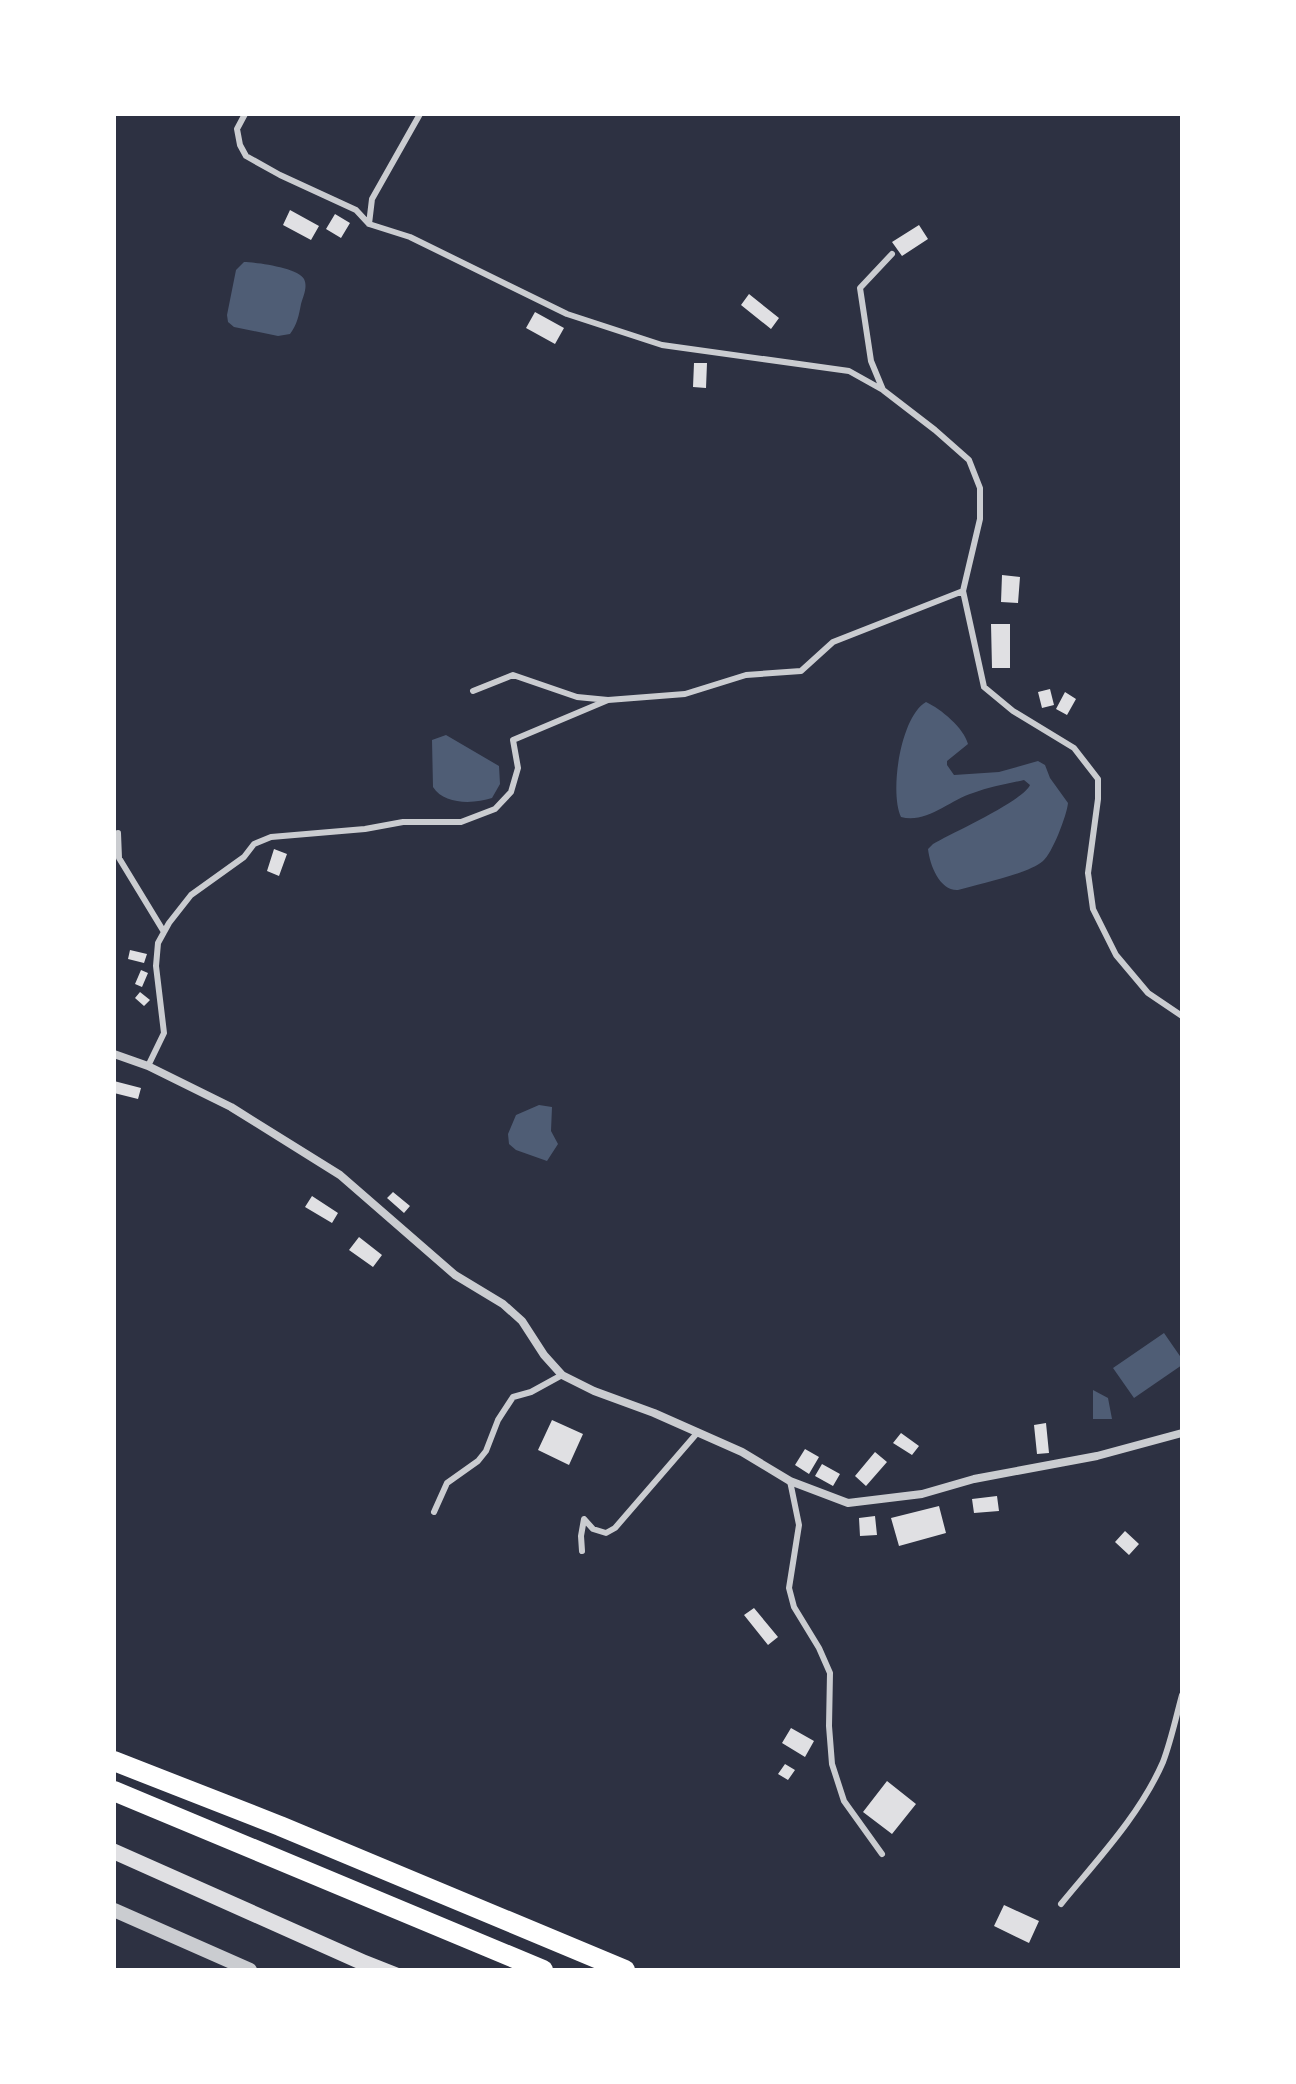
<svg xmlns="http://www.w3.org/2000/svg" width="1296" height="2084" font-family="'DejaVu Sans',sans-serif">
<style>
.water{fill:#4f5d75}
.building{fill:#e0e0e3}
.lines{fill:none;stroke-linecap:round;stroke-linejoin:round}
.service{stroke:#caccd0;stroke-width:6}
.minor{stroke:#caccd0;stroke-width:8}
.tertiary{stroke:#caccd0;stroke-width:14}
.motorway{stroke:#fff;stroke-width:20}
</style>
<rect width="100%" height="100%" fill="#2d3142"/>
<!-- water -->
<path class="water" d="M244,262C256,262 299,268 304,279C308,287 303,297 301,304C299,315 297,325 290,334L278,336L234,327L228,322L227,315L236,270Z
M926,702C941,709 964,728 968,744L947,761V765L954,775L999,772L1038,761L1045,765L1050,778L1068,803C1067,815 1052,854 1043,861C1028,874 979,884 958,890C940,891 930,866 928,849L933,844C952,833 1023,801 1030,785L1024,780C1007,784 989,787 973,793C950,800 926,824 901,817C889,791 901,716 926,702Z
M446,735L499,766L500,784L492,798C474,804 444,805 433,787L432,740Z
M539,1105L552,1107L551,1131L558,1144L547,1161L516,1150L509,1144L508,1134L516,1115Z
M1164,1333L1182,1359V1365L1134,1398L1113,1368Z
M1093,1390L1108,1398L1112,1419H1093Z"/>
<!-- building -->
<path class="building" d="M290,210L319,226L311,240L283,225Z
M335,214L350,223L341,238L326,229Z
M919,225L928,239L902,256L892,242Z
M749,294L779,318L771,329L741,305Z
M535,312L564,328L555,344L526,328Z
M694,363H707L706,388L693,387Z
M1002,575L1020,577L1018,603L1001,602Z
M991,624H1010V668H992Z
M1050,689L1054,705L1042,708L1038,692Z
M1065,692L1076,699L1067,715L1056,709Z
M274,849L287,854L279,876L267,871Z
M130,950L147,954L144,963L128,959Z
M141,970L148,973L142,987L135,984Z
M140,992L150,1000L144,1006L135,998Z
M114,1081L141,1088L138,1099L114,1093Z
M393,1192L410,1206L404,1213L387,1198Z
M312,1196L338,1213L332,1223L305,1207Z
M359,1237L382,1255L373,1267L349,1250Z
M552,1420L583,1434L569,1465L538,1450Z
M1046,1423L1049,1453L1037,1454L1034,1425Z
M901,1433L919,1446L912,1455L893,1443Z
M805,1449L819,1457L809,1474L795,1465Z
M875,1452L887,1462L866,1486L855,1476Z
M822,1464L840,1474L833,1486L815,1476Z
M997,1496L999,1511L974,1513L972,1499Z
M939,1506L946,1533L899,1546L891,1518Z
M875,1516L877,1535L860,1536L859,1518Z
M1125,1531L1139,1544L1129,1555L1115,1542Z
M754,1608L778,1637L768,1645L744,1615Z
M791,1728L814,1741L805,1757L782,1743Z
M785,1764L795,1770L788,1780L778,1774Z
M887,1781L916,1804L892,1834L863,1812Z
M114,1843L366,1955L404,1970L358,1969L114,1860Z
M1004,1905L1039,1921L1029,1943L994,1926Z"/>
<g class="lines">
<!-- service -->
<path class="service" d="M245,114L237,129L240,145L246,156L280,175L356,210L369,224L410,237L567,314L662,345L849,371L883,390L935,430L969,460L980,488V519L963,591L984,687L1013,711L1074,748L1098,779V799L1088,873L1093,909L1116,955L1148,993L1182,1016
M369,224L372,199L420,114
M883,390L871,361L860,288L892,254
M473,691L513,675L577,697L608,700L685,694L746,675L801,671L833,642L963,591
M118,833L119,858L164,932
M148,1066L164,1033L156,966L158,943L169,923L191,895L244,857L254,844L271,837L365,829L403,822H461L495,809L511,792L518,768L513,740L608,700
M790,1481L799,1525L789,1588L794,1607L819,1648L830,1673L829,1726L832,1764L844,1801L882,1854
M434,1512L447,1483L478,1461L486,1451L498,1420L513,1397L531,1392L562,1375
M582,1551L581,1536L584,1519L593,1529L606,1533L615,1528L698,1432
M1061,1904C1097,1860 1140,1815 1163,1762C1171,1741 1176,1717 1182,1695"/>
<!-- minor -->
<path class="minor" d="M114,1054L148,1066L231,1107L340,1175L455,1275L503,1304L522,1321L544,1355L562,1375L594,1391L654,1413L742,1452L790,1481L848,1503L922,1494L974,1479L1097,1456L1182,1433"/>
<!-- tertiary -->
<path class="tertiary" d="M114,1910L250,1970"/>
<!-- motorway -->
<path class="motorway" d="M114,1761L280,1826L625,1970
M114,1791L543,1970"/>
</g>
<!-- border -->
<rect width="1296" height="2084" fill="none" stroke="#ffffff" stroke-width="232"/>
</svg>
